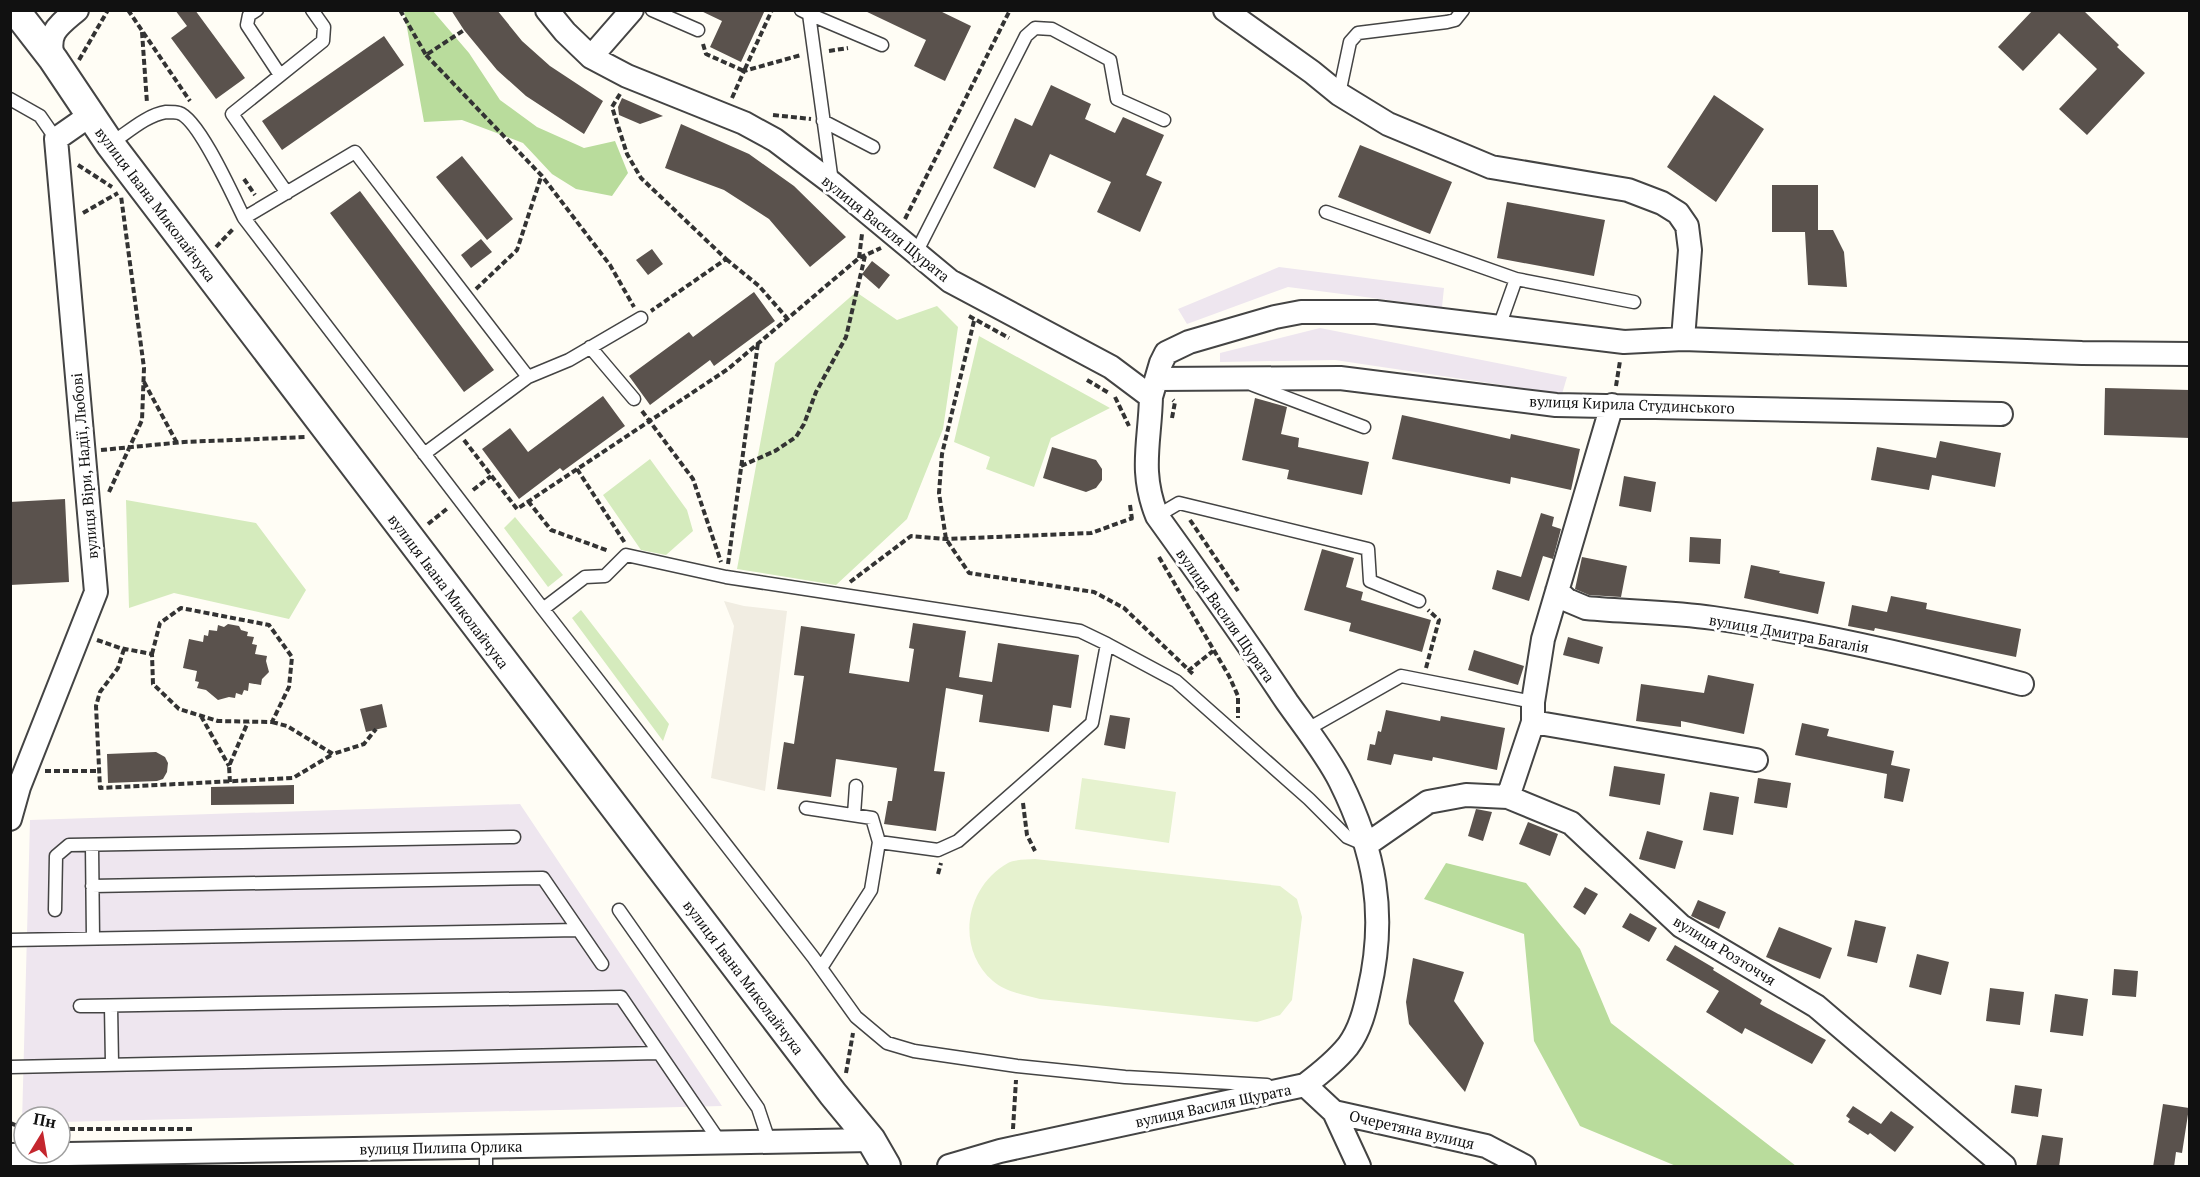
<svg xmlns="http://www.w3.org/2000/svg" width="2200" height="1177" font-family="'PT Serif',serif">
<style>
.industrial{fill:#eee6ef}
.green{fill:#d5ebbd}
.forest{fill:#b9dc9c}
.pitch{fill:#e6f2cf}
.plaza{fill:#f1ede2}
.building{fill:#5a524d}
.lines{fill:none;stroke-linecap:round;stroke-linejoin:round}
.service-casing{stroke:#444;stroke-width:15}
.minor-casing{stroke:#444;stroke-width:26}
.tertiary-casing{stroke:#444;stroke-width:32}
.path{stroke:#333;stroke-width:4;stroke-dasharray:6 3;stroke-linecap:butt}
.service{stroke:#fff;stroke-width:12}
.minor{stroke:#fff;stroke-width:22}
.tertiary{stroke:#fff;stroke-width:28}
.labels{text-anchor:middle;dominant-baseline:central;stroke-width:6;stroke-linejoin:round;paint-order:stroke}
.street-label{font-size:15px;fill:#111;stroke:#fff}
</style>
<rect width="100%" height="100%" fill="#fffdf5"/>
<!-- industrial -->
<path class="industrial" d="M1279,267L1444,288L1442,307L1288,287L1187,324L1178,309Z
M1320,328L1567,377L1562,394L1335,360L1220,362V353Z
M520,804L722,1106L60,1122V1117H24V1123H22L30,820Z"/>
<!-- green -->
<path class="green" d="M856,292L897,320L937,306L958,327L943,429L907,519L836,585L737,569L775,363Z
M979,336L1110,408L1051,438L1034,487L986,469L990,457L954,442Z
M650,459L687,510L693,531L666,555L641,550L603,495Z
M126,500L256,523L306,590L289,619L174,593L129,608Z
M515,517L563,575L548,587L504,528Z
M581,610L669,724L663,741L572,618Z"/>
<!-- forest -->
<path class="forest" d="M404,11H433L469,53L500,100L537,127L584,148L615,141L628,173L612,196L576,189L552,174L523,143L462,120L424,122Z
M1446,863L1526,883L1580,949L1611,1023L1796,1166H1676L1580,1126L1534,1041L1524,934L1424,899Z"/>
<!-- pitch -->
<path class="pitch" d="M1082,778L1176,792L1169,843L1075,829Z
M1035,859L1280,886L1297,899L1302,917L1292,1000L1280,1015L1257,1022L1040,999C1024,995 1006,992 993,981C955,948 965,887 1008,863C1014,859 1027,860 1035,859Z"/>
<!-- plaza -->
<path class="plaza" d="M724,601L744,606L787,611L765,791L711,778L734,626Z"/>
<!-- building -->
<path class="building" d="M175,10H195L245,78L216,99L171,38L187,26Z
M451,10H497L522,41L550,66L603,101L584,134L526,96L497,70L464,30Z
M699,10H765L741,62L710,47L722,21Z
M863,10H938L971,26L945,81L914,66L926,40Z
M2033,10H2083L2119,45L2117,47L2145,73L2087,135L2059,109L2097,69L2059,33L2023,71L1998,47Z
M384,36L404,65L282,150L262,121Z
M1051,85L1091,104L1085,119L1115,133L1123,117L1164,135L1146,175L1162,182L1140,232L1097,212L1111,182L1050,154L1035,188L993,168L1015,118L1032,126Z
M1714,95L1764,129L1716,202L1667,167Z
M622,98L663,116L640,124L619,115L618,107Z
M681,124L749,154L794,186L846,237L810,267L769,219L724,190L665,168Z
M1360,145L1452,182L1430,234L1338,197Z
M462,156L513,219L487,240L436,177Z
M1772,185H1818V230H1833L1844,252L1847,287L1808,285L1805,232H1772Z
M360,191L494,370L464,392L330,213Z
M1507,202L1605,220L1594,276L1497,258Z
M481,239L492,252L471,268L461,255Z
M652,249L663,264L648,275L636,260Z
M872,261L890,275L879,289L862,274Z
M754,292L775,321L714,366L710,360L650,405L629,376L689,332L693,337Z
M2105,388L2190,390V438L2104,435Z
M603,396L625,426L563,471L560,468L519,499L482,449L510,428L528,452Z
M1255,398L1287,407L1281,434L1299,438L1298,447L1369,462L1362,495L1287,479L1289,470L1242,460Z
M1402,415L1510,439L1511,434L1580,449L1571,490L1511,477L1510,484L1392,459Z
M1940,441L2001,453L1995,487L1932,475L1929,490L1871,480L1877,447L1936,458Z
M1052,447L1096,460L1102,469V480L1096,488L1086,492L1043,478Z
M1624,476L1656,482L1651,512L1619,506Z
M65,499L69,582L10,585V502Z
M1541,513L1554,517L1552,526L1561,529L1553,559L1543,556L1529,601L1492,589L1497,570L1521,577Z
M1690,537L1721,539L1720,564L1689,562Z
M1322,549L1354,558L1346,587L1363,592L1361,600L1431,620L1422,652L1349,631L1351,623L1304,610Z
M1582,557L1627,566L1621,597L1589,595L1575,589Z
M1751,565L1780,571L1779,573L1825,582L1818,614L1744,598Z
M1891,596L1927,603L1926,609L2021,629L2016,657L1875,628L1874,631L1848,626L1852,605L1887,612Z
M913,623L966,631L959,677L992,682L998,643L1079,655L1071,708L1053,705L1049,732L979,722L983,695L946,688L934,771L945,772L936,831L884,824L888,801H892L897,768L836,759L831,797L777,789L784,742L794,744L804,676L794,675L801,626L855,634L849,673L909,682L914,649L909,648Z
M228,624L239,626L241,630L248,632L247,636L254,637L252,644L257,645L255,654L267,656L266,661L269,672L262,679L261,685L249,683L248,691L244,690L242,695L236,693L235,698L229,697L218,700L206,690L197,688L199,682L195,681L197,671L183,668L189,639L203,642L204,635L208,636L209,630L217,631L218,625L224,627Z
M1568,637L1603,647L1599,664L1563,655Z
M1474,650L1524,666L1518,685L1468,670Z
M1708,675L1754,684L1744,734L1681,721V727L1636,721L1641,684L1704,693Z
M382,704L387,727L366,732L360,709Z
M1386,710L1440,721L1441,716L1505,728L1497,770L1433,757L1432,761L1394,754L1391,765L1367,760L1370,744L1375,745L1378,731L1381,732Z
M1110,715L1130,718L1125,749L1104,745Z
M1802,723L1829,729L1827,736L1894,751L1891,765L1910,769L1903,802L1884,798L1887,774L1795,755Z
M156,752L165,757L168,763L167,772L163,779L157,781L108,783L107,754Z
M1614,766L1665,774L1660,805L1609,796Z
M1758,778L1791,783L1787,808L1754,803Z
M294,785V804L211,805V787Z
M1710,792L1739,797L1733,835L1703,830Z
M1476,809L1492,812L1483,841L1468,836Z
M1528,822L1558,834L1550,856L1519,844Z
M1647,831L1683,841L1675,869L1639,859Z
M1585,887L1598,894L1585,915L1573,907Z
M1698,900L1726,912L1719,929L1691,916Z
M1630,913L1657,928L1649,942L1622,927Z
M1855,920L1886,927L1877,963L1847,956Z
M1779,927L1832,948L1820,979L1766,957Z
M1675,945L1714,968L1713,970L1762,1000L1760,1004L1826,1040L1812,1064L1745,1028L1742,1034L1706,1012L1719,991L1666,960Z
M1917,954L1949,962L1941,995L1909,987Z
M1413,958L1464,972L1454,1001L1484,1043L1465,1092L1409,1024L1406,1002Z
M2114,969L2138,971L2136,997L2112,995Z
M1990,988L2024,992L2020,1025L1986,1021Z
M2055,994L2088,999L2083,1036L2050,1032Z
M2015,1085L2042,1089L2038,1117L2011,1113Z
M2163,1104L2189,1108L2182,1153L2176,1152L2174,1167H2153Z
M1853,1106L1881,1124L1891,1111L1914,1127L1895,1152L1870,1133L1868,1135L1848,1122L1850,1119L1846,1116Z
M2042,1135L2063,1138L2059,1167H2036Z"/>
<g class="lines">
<defs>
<path id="service" d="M257,10L249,15L247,25L280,75
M652,10L698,30
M801,10L809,14L832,182
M809,10V14L882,45
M1339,94L1350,42L1358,33L1447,22L1455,20L1463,10
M10,99L40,116L56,139
M823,121L873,147
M110,144C126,134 146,115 166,112C169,112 176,112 179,113C199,119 234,198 244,218L543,609L585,577L605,576L626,555L726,577L1080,631L1107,644L1092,723L958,841L938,850L879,842L871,890L821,968
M287,193L232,114L323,41L324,27L312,10
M1326,212L1516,279L1634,302
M244,218L355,152L528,377L424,454
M916,253L1026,36L1035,28L1052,29L1110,60L1117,99L1164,120
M1499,327L1516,279
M590,347L634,399
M528,377L569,360L641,318
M1253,385L1364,427
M1157,516L1179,503L1368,549L1370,581L1419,601
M543,609L813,957L856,1017L887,1043L914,1051L1017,1066L1125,1077L1267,1085
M1107,644L1176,681L1309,799L1347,837L1366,845
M1306,730L1401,676L1533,702
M806,808L872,818L879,842
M854,815L856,786
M92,846L93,938
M92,886L543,878L602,964
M55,910L56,856L69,845L514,837
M619,910L758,1108L769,1141
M10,940L578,930
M80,1006L621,997L720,1142
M111,1006L112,1063
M10,1067L659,1053
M486,1146V1166"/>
<path id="minor" d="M547,10L565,32L591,57L627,76L744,123L775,140L832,183L950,281L1111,367L1151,397C1150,442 1139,471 1157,516C1201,577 1245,639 1287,702C1304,726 1327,755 1340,781C1375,851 1387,914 1369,991C1365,1010 1360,1030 1348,1046C1335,1062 1321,1073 1305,1085L1000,1151L949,1166
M1225,10L1312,72L1339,94L1388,124L1491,167L1628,190L1662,203L1678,213L1687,226L1690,250L1683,339
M591,57L632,10
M53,59C47,32 57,27 77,10
M1157,379L1340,378L1556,405L2001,414
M1151,397L1161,363L1166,353L1189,342L1275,317L1301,312H1376L1624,342L1683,339L2082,353L2190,354
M1557,591L1567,600L1586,608C1628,612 1671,612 1713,618C1818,633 1920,657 2022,684
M1533,722L1756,760
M1508,797L1533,722V702L1543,639L1612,405
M10,819L19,787L96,592L56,139L89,116
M1366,845L1428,802L1466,795L1508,797L1571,823L1681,926L1816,1006L2004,1166
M1305,1085L1334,1112L1486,1146L1524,1166
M1334,1112L1359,1166
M10,1155L871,1140"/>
<path id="tertiary" d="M15,10L53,59L110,144L833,1094L871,1140L886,1166"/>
</defs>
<!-- service casing -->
<use href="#service" class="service-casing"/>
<!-- minor casing -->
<use href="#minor" class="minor-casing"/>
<!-- tertiary casing -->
<use href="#tertiary" class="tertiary-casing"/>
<!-- path -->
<path class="path" d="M128,10L190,101
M400,10L426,55L464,30
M142,32L147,103
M703,44L706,54L744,71L772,10
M829,51L848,48
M426,55L542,176L610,265L634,307
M79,60L108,10
M620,94L612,107L627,154L641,178L726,259L651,311
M732,98L744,71L801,55
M773,115L811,119
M78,165L112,187
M244,179L255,195
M83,213L118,193
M905,219L1010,10
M216,247L233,229
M859,258L862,234
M726,259L759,286L787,318
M476,289L517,250L541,177
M969,316L1009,338
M974,321L942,454L939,493L946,539L969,573L1094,592L1124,608L1193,674
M1087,380L1109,393
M144,382L177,443
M1616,386L1620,361
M1115,397L1129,426
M642,411L693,479L721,562
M1172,418L1175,402L1173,400
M464,440L517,509L728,369L859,258L881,248
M101,450L184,442L306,437
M741,466L775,451L796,437L804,424L816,392L846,337L865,256
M577,469L625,543
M473,490L491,476
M109,492L142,420L144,368L121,196
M528,501L551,530L609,551
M1130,505L1132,519
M1190,520L1238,591
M428,524L448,508
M1159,557L1229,676L1238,696V718
M728,564L758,343
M850,582L911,536L946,539L1091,533L1133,518
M97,640L120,648L152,654L153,684L179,709L218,721L272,722L289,687L292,657L269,625L181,608L160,623L152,654
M124,649L118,668L100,692L96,706L100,788L293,778L333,754
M1426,668L1439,620L1428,610
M1188,671L1213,651
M201,716L229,766
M272,722L287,726L333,754L364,744L376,729
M45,771H99
M230,782L229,766L248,722
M1023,803L1027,835L1035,851
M938,874L941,863
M846,1073L853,1033
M10,1123L24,1128
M60,1129H193
M1013,1129L1016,1080"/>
<!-- service -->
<use href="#service" class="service"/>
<!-- minor -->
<use href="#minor" class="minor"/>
<!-- tertiary -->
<use href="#tertiary" class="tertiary"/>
</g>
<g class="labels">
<!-- street labels -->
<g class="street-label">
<text transform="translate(156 204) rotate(53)">вулиця Івана Миколайчука</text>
<text transform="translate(886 228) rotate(39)">вулиця Василя Щурата</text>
<text transform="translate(1632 404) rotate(2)">вулиця Кирила Студинського</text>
<text transform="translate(84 466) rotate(-95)">вулиця Віри, Надії, Любові</text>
<text transform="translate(449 591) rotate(53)">вулиця Івана Миколайчука</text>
<text transform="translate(1226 615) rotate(55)">вулиця Василя Щурата</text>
<text transform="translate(1789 633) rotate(10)">вулиця Дмитра Багалія</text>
<text transform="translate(1725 950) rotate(32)">вулиця Розточчя</text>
<text transform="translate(744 977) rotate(53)">вулиця Івана Миколайчука</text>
<text transform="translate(1213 1105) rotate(-12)">вулиця Василя Щурата</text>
<text transform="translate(1412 1129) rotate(13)">Очеретяна вулиця</text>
<text transform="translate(441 1147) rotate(-1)">вулиця Пилипа Орлика</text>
</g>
</g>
<!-- border -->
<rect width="2200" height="1177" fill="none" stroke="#111111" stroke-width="24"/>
<!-- north arrow -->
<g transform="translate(42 1135) rotate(11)"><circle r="28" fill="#ffffff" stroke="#a0a0a0" stroke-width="1.5"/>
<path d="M0-4.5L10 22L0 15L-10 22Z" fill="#c4262e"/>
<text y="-9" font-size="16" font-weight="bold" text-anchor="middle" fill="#111111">Пн</text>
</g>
</svg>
